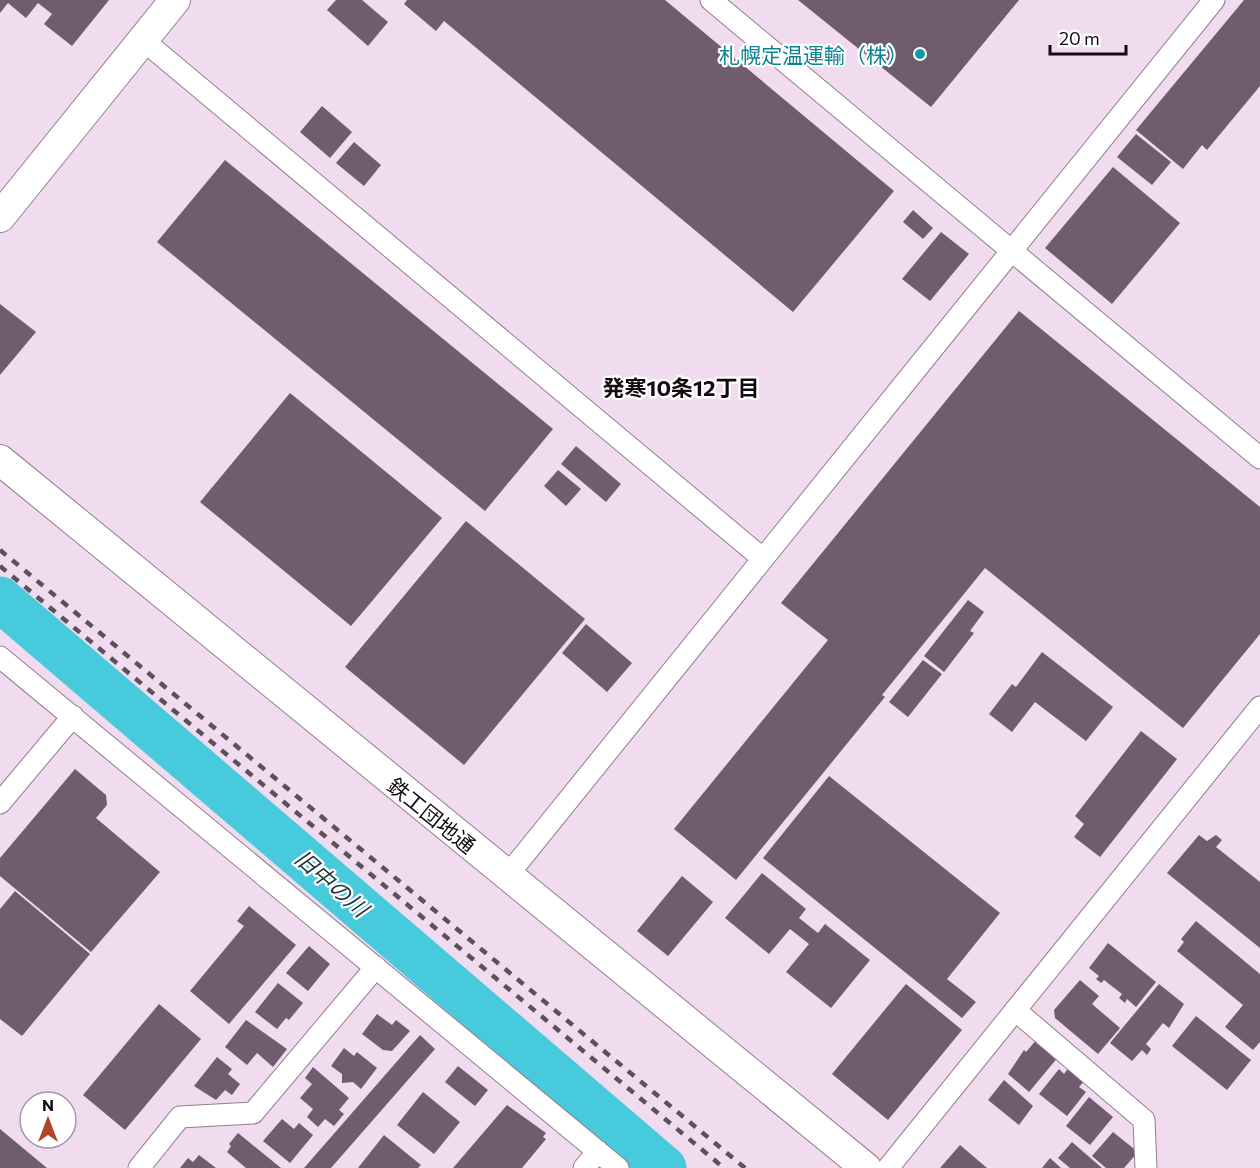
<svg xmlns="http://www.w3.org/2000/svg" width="1260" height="1168" font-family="Commissioner,'Noto Sans JP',sans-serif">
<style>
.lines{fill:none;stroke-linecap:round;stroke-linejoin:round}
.river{stroke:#48cadd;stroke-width:45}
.building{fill:#6f5c6e}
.street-casing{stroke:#927e91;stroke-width:23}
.secondary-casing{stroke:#927e91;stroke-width:32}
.street{stroke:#fff;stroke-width:21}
.secondary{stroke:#fff;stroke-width:30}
.rail{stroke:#5c505b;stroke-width:4.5;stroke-dasharray:8 8;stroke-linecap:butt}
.culture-dot{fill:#0f9aa8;stroke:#fff;stroke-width:2}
.labels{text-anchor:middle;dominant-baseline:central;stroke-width:4.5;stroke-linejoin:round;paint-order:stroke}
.culture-label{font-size:21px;fill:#0d838f;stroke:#fff;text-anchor:end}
.street-label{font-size:21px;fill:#120b11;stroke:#fff}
.neighbourhood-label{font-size:22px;font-weight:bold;fill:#120b11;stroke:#fff}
.water-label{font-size:22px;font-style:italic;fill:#1e3438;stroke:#fff}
</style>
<rect width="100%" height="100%" fill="#f1dbef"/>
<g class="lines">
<!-- river -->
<path class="river" d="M0,599L664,1168"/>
</g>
<!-- building -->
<path class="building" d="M0,0H109L72,46L44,24L52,14L38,3L26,18L8,3L0,13Z
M336,0H362L388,22L368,46L327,10Z
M407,0H665L894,191L793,312L444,21L436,31L404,4Z
M798,0H1019L931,107Z
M1244,0H1260V86L1207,150L1202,145L1183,169L1136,130Z
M322,106L352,132L330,158L300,132Z
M1136,134L1171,162L1152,185L1117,157Z
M354,142L381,165L364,186L336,163Z
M225,160L553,429L485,511L157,242Z
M1113,167L1180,223L1112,304L1045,248Z
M913,210L933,228L923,239L903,222Z
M941,232L969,254L930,301L902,279Z
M0,304L36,332L0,375Z
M1019,311L1260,507V634L1183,728L985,568L882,695L885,697L736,880L674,829L828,640L781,603Z
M290,393L442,518L351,626L200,502Z
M576,446L621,484L606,502L561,464Z
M558,470L581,489L566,506L544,486Z
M466,521L585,619L464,765L345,667Z
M968,600L984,612L970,631L974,633L944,672L924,656Z
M586,624L632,663L607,692L562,653Z
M1042,652L1113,707L1086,741L1035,702L1012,732L989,714L1012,684L1016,687Z
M923,660L942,674L908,717L889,702Z
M1141,731L1177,759L1100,857L1074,837L1084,824L1075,816Z
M75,769L106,795L107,805L96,818L160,872L91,952L0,876V858Z
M829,776L1000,913L947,979L976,1002L962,1018L763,858Z
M1199,835L1207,841L1216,835L1222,840L1216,847L1260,882V948L1167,873Z
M762,873L806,909L799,918L818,933L825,924L870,960L831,1008L786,972L809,944L790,929L769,954L725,918Z
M682,876L713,902L668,956L637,931Z
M15,891L90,954L22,1036L0,1019V909Z
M249,906L296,945L229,1024L190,991L244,926L237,921Z
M1196,921L1260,974V1042L1253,1050L1225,1027L1243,1005L1177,951L1184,942L1181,939Z
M1108,943L1156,982L1136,1007L1127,999L1125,1003L1119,998L1122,994L1104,980L1101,983L1096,979L1099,976L1089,968Z
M309,946L330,964L308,991L286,973Z
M1080,980L1099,996L1092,1004L1120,1028L1098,1054L1055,1018L1054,1010Z
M278,983L303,1003L289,1020L286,1018L277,1029L255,1012Z
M906,984L962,1030L888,1120L832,1074Z
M1159,984L1184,1004L1169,1028L1163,1023L1146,1044L1151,1049L1147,1055L1142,1050L1132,1061L1110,1043Z
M159,1004L201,1039L125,1130L83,1095Z
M377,1014L392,1025L396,1020L410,1031L392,1051L383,1050L362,1034Z
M1196,1016L1251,1060L1227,1090L1172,1046Z
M246,1020L287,1049L273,1067L257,1053L247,1065L225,1047Z
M420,1035L435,1049L331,1168H304Z
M1038,1038L1059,1056L1029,1092L1008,1074L1024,1050L1026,1052Z
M344,1048L354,1056L357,1052L377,1068L361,1089L353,1082L342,1083V1074L331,1066Z
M217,1057L232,1069L228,1074L240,1084L232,1095L225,1090L216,1100L194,1086Z
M458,1066L488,1090L475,1106L445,1082Z
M1070,1066L1086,1079L1079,1087L1086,1092L1067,1116L1039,1094L1059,1069L1064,1074Z
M313,1067L349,1098L339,1110L344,1114L334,1126L325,1119L318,1127L307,1117L313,1109L300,1098L312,1084L305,1078Z
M1004,1080L1033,1106L1019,1125L988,1100Z
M423,1092L460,1122L434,1154L397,1125Z
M1089,1097L1113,1117L1090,1145L1066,1126Z
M507,1105L546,1133L543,1137L546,1139L522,1168H453Z
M282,1119L294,1129L299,1123L313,1135L290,1163L263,1141Z
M0,1129L47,1168H0Z
M1113,1132L1138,1152L1124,1168H1106L1092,1156Z
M238,1133L281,1168H246L227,1152L231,1146L229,1144Z
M384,1135L421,1165L418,1168H358Z
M1072,1142L1102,1168H1070L1058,1158Z
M960,1145L987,1168H940Z
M199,1155L216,1168H180L188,1158L193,1162Z
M1050,1158L1061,1168H1042Z"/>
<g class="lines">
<defs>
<path id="street" d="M711,0L1260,458
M143,40L762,558
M0,657L618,1168
M0,803L73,716
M507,876L1214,0
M1015,1010L1144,1120L1146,1168
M139,1168L180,1117L253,1113L376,967
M584,1168L598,1151
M888,1168L1260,707"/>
<path id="secondary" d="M0,217L175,0
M0,460L866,1168"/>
</defs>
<!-- street casing -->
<use href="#street" class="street-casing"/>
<!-- secondary casing -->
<use href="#secondary" class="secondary-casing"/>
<!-- street -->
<use href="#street" class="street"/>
<!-- secondary -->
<use href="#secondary" class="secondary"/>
<!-- rail -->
<path class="rail" d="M0,550L745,1168
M0,566L724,1168"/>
</g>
<!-- markers -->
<circle class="culture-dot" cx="920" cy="54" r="6"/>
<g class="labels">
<!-- culture labels -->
<g class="culture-label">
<text x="908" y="54">札幌定温運輸（株）</text>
</g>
<!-- street labels -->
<g class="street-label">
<text transform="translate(432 815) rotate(39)">鉄工団地通</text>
</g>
<!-- neighbourhood labels -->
<g class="neighbourhood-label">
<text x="681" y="387">発寒10条12丁目</text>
</g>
<!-- water labels -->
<g class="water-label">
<text transform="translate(332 883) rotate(41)">旧中の川</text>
</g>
</g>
<!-- north arrow -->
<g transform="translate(48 1120)"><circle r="28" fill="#ffffff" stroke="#a09da0" stroke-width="1.5"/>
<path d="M0-4.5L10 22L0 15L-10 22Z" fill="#af4726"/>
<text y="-9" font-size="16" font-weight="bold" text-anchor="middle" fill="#120b11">N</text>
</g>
<!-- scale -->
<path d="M1050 45v9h76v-9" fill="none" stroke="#120b11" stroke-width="3"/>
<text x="1059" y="45" font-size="18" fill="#120b11" stroke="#ffffff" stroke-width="4.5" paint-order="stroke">20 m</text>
</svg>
